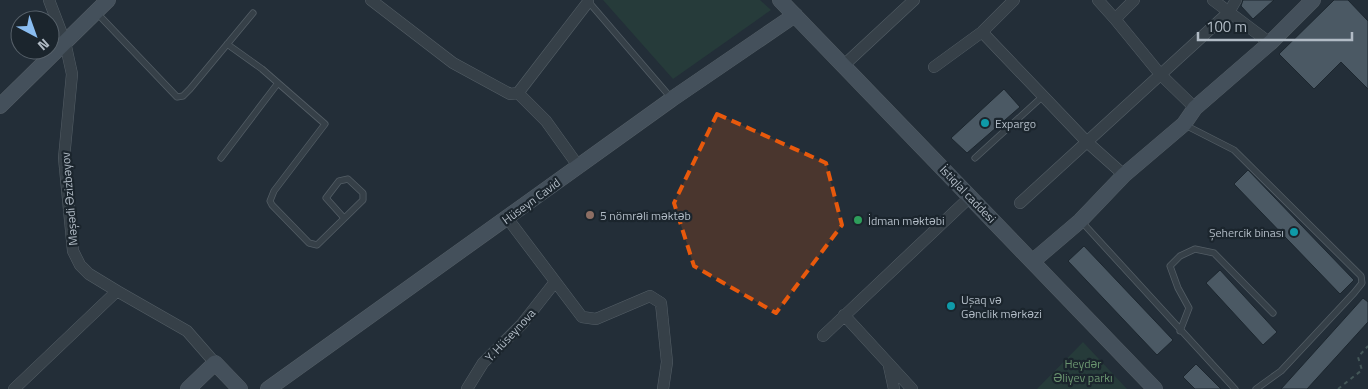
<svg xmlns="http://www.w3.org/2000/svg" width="1368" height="389" font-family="'Titillium Web',sans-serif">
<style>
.green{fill:#263b3a}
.building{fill:#4b5964;stroke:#1d272f}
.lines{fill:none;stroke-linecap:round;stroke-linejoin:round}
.service-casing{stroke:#545e66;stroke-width:7}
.minor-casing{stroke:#545e66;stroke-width:12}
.secondary-casing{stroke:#545e66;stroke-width:16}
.path{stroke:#445758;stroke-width:2;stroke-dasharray:4 4;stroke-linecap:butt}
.service{stroke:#364048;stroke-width:5.5}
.minor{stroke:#364048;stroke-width:11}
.secondary{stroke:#44505b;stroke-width:15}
.marked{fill:#e8590c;fill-opacity:0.2;stroke:#e8590c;stroke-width:4;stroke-dasharray:10 6;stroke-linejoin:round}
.culture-dot{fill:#0f9aa8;stroke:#1b252d;stroke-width:2}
.education-dot{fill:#8d6e63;stroke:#1b252d;stroke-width:2}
.leisure-dot{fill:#2e9e5b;stroke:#1b252d;stroke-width:2}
.labels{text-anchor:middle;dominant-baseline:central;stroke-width:4.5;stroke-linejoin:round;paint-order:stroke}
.poi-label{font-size:12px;fill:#b1bbc5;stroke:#1b252d;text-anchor:start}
.street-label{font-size:12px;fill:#b1bbc5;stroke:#1b252d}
.park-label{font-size:12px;fill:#6a946f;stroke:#1b252d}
</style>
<rect width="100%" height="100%" fill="#232e38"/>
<!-- green -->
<path class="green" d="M603,0H760L771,10L673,79Z
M1083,342L1127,389H1037Z"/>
<!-- building -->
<path class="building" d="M1243,0H1274L1253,19L1241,6Z
M1334,0H1348L1368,21V89L1341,62L1314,89L1279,54Z
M1004,89L1020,107L967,153L951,138Z
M1248,170L1354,280L1340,294L1234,184Z
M1084,246L1173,340L1157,355L1068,261Z
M1220,270L1277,332L1263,345L1206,283Z
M1363,298L1368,302V322L1307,389H1281Z
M1196,364L1221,389H1195L1183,377Z"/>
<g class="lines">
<defs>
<path id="service" d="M587,0L672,99
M96,12L177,97L183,96L190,89L253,13
M227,44L262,69L325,124L274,191L270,201L272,205L309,243L317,245L363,200V193L348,179L339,181L326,198L344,218
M1185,125L1234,150L1361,276L1362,283L1354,293L1281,371L1256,389
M221,158L278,83
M975,158L1043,96
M1081,221L1235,389
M1180,331L1189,308L1178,288L1170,266L1180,256L1195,249L1214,253L1273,313"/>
<path id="minor" d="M49,0L65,42L72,74L64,158L73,251L80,265L89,274L117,291
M371,0L453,63L510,94L518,93
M1098,0L1115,19
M1134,0L1115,19L1160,74L1195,108
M1213,0L1270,43
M982,32L1087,142L1124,175
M843,66L914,0
M934,67L982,32L1014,0
M518,93L588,2
M518,93L546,121L579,167
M1020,203L1229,12L1236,0
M508,219L582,317L596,319L650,296L661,303L667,362L663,389
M844,315L912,389
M823,336L970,197
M889,366L894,389
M14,389L117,291L187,331L215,363
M467,389L483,363L522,324L555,282"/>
<path id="secondary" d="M780,0L1155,389
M0,106L108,0
M1033,261L1080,221L1124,175L1184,124L1195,108L1270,43L1313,0
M188,389L215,363L240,389
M268,389L672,99L795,15"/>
</defs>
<!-- service casing -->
<use href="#service" class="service-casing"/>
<!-- minor casing -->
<use href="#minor" class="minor-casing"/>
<!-- secondary casing -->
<use href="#secondary" class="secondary-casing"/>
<!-- path -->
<path class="path" d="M1338,389L1362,370L1358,357L1368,346"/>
<!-- service -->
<use href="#service" class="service"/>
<!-- minor -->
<use href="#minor" class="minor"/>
<!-- secondary -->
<use href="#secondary" class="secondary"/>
</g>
<!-- marked area -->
<path class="marked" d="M717,114L826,163L842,225L776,313L694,266L674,203Z"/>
<!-- markers -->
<g class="culture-dot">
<circle cx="985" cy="123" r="5"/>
<circle cx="1294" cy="232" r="5"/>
<circle cx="951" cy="306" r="5"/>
</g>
<circle class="education-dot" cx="590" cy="215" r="5"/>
<circle class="leisure-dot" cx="858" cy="220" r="5"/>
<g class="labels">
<!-- poi labels -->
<g class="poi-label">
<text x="995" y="123">Expargo</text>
<text x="600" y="215">5 nömrəli məktəb</text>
<text x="868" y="220">İdman məktəbi</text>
<text x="1284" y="232" text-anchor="end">Şehercik binası</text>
<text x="961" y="299">Uşaq və<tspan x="961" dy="14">Gənclik mərkəzi</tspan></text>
</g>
<!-- street labels -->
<g class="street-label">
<text transform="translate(968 194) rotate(46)">İstiqlal caddesi</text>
<text transform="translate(69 199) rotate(-95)">Məşədi Əzizbəyov</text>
<text transform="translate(531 201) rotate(-36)">Hüseyn Cavid</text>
<text transform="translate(510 335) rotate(-47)">Y. Hüseynova</text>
</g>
<!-- park labels -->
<g class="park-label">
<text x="1083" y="363">Heydər<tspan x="1083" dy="14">Əliyev parkı</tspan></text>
</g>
</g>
<!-- north arrow -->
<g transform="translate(35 35) rotate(139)"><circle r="24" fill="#1b252d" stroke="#57616a"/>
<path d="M0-4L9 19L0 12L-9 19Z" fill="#8abdf1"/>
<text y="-8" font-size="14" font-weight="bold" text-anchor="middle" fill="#b1bbc5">N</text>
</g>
<!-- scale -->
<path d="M1198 32v8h154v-8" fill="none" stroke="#b1bbc5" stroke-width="2.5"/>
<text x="1206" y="32" font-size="15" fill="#b1bbc5" stroke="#1b252d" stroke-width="4" paint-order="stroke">100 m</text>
</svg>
